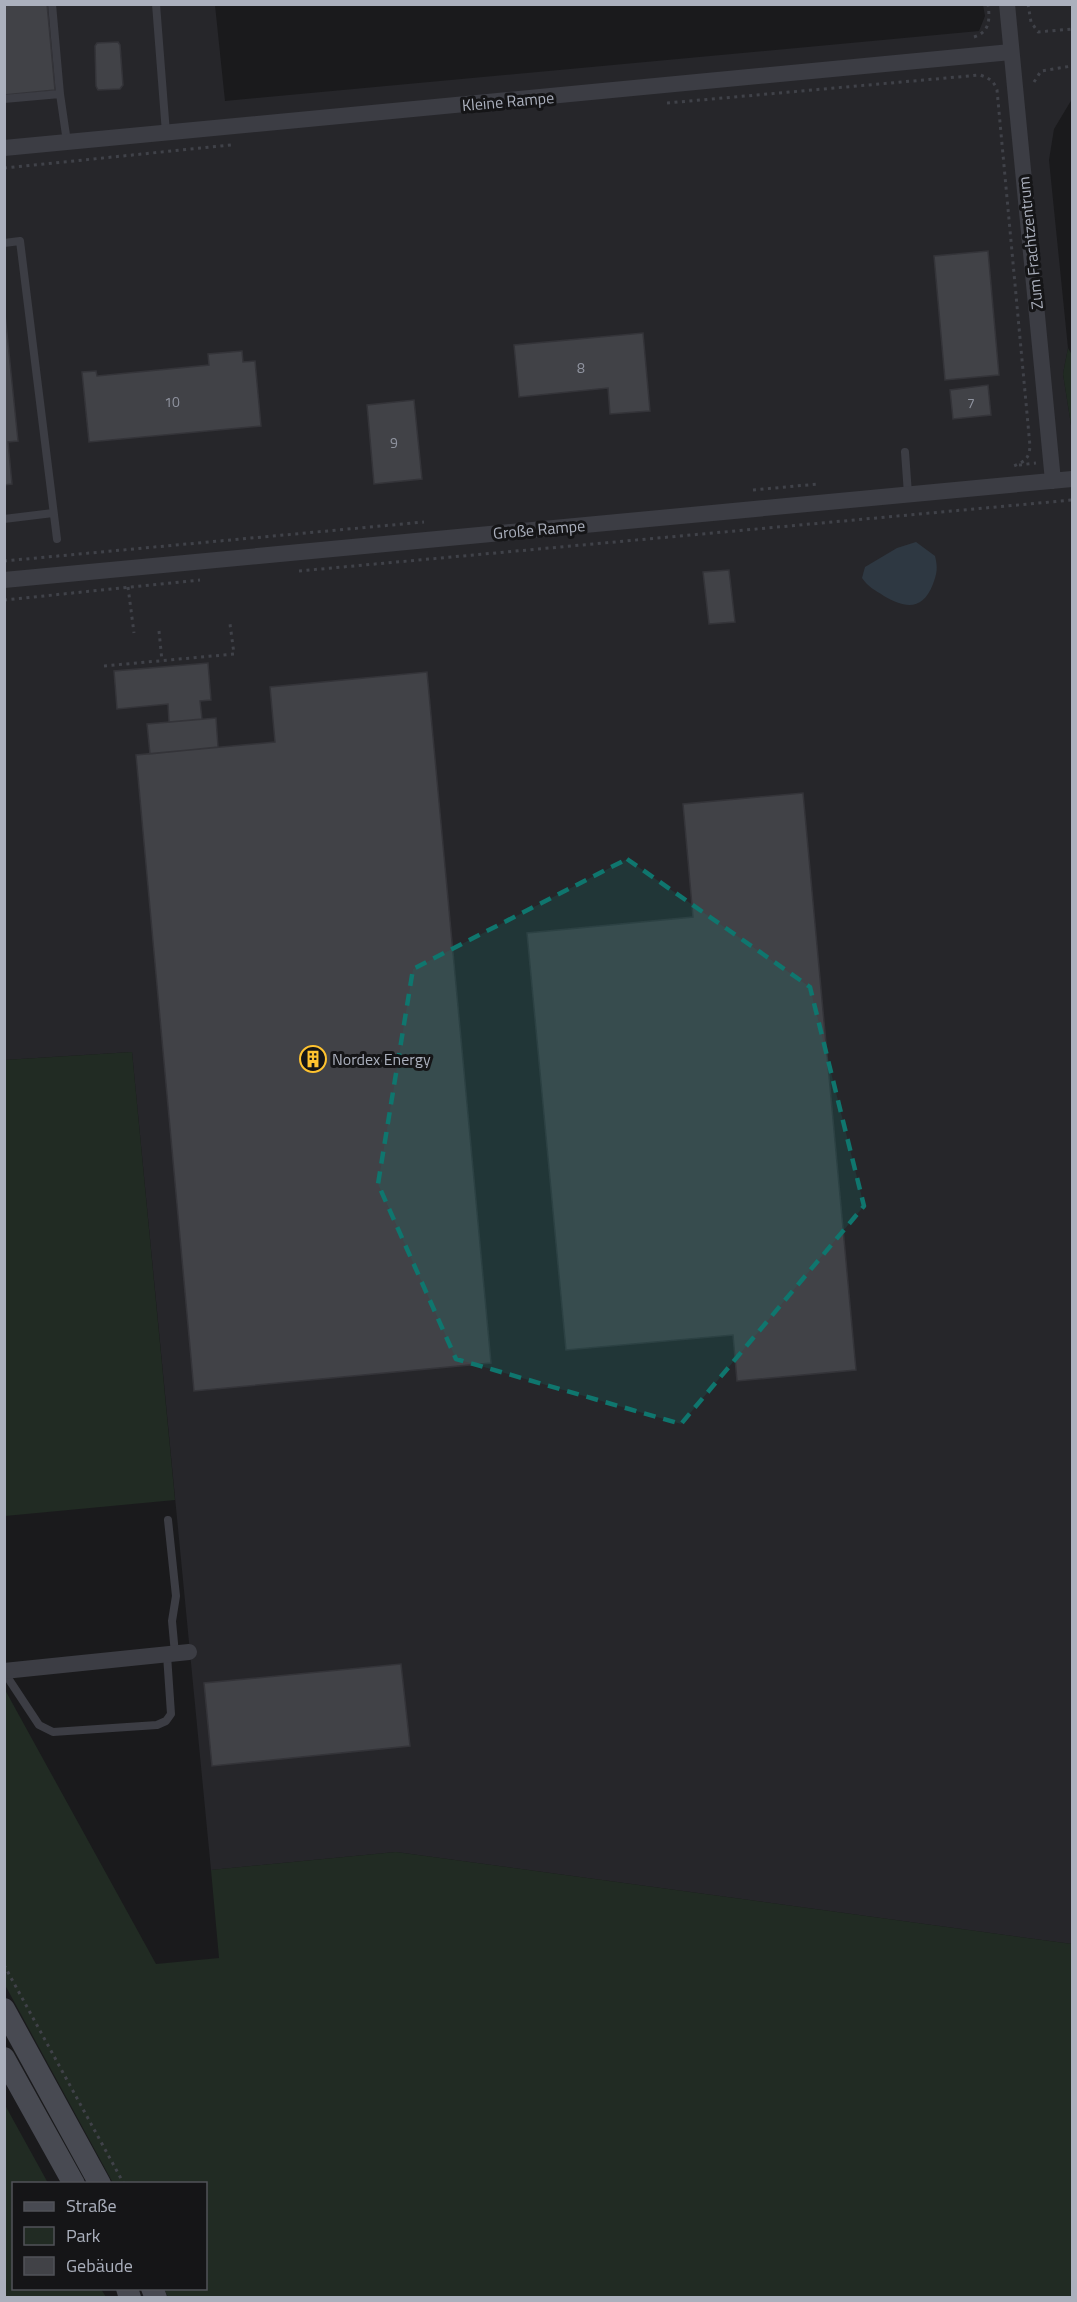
<svg xmlns="http://www.w3.org/2000/svg" width="1077" height="2302" font-family="'Titillium Web',sans-serif">
<style>
.built{fill:#26262a}
.green{fill:#212b23}
.water{fill:#2e3842}
.building{fill:#414247;stroke:#343439;stroke-width:1.5}
.lines{fill:none;stroke-linecap:round;stroke-linejoin:round}
.path{stroke:#404249;stroke-width:3;stroke-dasharray:3 4.5;stroke-linecap:butt}
.lane{stroke:#3c3d44;stroke-width:8}
.street{stroke:#3c3d44;stroke-width:16}
.secondary{stroke:#484a52;stroke-width:22}
.marked{fill:#0f766e;fill-opacity:0.2;stroke:#0f766e;stroke-width:4.5;stroke-dasharray:12 8;stroke-linejoin:round}
.labels{text-anchor:middle;dominant-baseline:central;stroke-width:6;stroke-linejoin:round;paint-order:stroke}
.number-label{font-size:14px;fill:#9094a0}
.street-label{font-size:16px;fill:#abb0bd;stroke:#151517}
.poi-label{font-size:16px;fill:#abb0bd;stroke:#151517;text-anchor:start}
</style>
<rect width="100%" height="100%" fill="#1a1a1c"/>
<!-- built -->
<path class="built" d="M5,5H215L225,101L979,31L985,16L983,5H1072V99L1054,129L1049,160L1068,348L1063,374L1072,431V1944L396,1852L211,1870L132,1052L5,1060Z"/>
<!-- green -->
<path class="green" d="M1068,348L1072,355V431L1063,374Z
M132,1052L175,1500L5,1516V1060Z
M4,1688L156,1964L219,1958L211,1870L396,1852L1072,1944V2297H168L164,2289L206,2288V2184L113,2183L5,1985Z
M5,2105L48,2183L14,2184V2288L101,2289L106,2297H5Z"/>
<!-- water -->
<path class="water" d="M916,542L935,556C938,568 937,573 933,584C923,610 906,609 884,596C875,590 868,587 862,578L865,567L897,548Z"/>
<!-- building -->
<path class="building" d="M4,4H47L55,90L4,95Z
M118,42L120,45L123,85L120,89L98,90L96,86L95,46L97,43Z
M988,251L999,375L945,380L934,256Z
M4,304L18,441L8,442L12,484L4,485Z
M643,333L650,411L610,414L608,388L519,397L514,345Z
M242,351L243,362L255,361L261,426L89,442L82,372L96,371L97,376L209,365L208,354Z
M988,385L991,415L953,419L950,390Z
M414,400L422,479L374,484L367,405Z
M729,570L735,622L709,624L703,572Z
M208,663L211,700L200,701L202,719L169,722L168,704L117,709L114,671Z
M427,672L491,1363L194,1391L136,755L275,742L270,687Z
M216,718L218,747L150,754L147,724Z
M803,793L856,1370L737,1381L733,1335L566,1350L527,933L693,917L683,804Z
M401,1664L410,1746L212,1766L204,1683Z"/>
<g class="lines">
<!-- path -->
<path class="path" d="M1028,4L1031,22L1038,32L1072,29
M974,37C990,32 990,19 988,4
M1034,82L1041,71L1072,66
M667,103L980,75C989,78 994,81 997,90L1030,446C1029,458 1026,461 1014,466
M4,168L231,145
M1019,465L1036,463
M753,490L818,484
M4,561L424,522
M299,571L1072,500
M128,587L134,633
M4,600L200,580
M159,631L162,661
M104,666L234,654L230,624
M4,1965L124,2184"/>
<!-- lane -->
<path class="lane" d="M52,4L60,94
M156,4L166,133
M4,99L60,94L67,142
M4,243L20,241L57,539
M905,452L908,494
M4,519L53,513
M168,1520L176,1596L172,1621L175,1654
M4,1672L39,1725L53,1732L157,1725L166,1721L171,1714L167,1655"/>
<!-- street -->
<path class="street" d="M1007,4L1053,481
M4,148L1011,52
M4,580L1072,479
M4,1671L189,1652"/>
<!-- secondary -->
<path class="secondary" d="M4,2009L100,2184
M4,2058L74,2184
M127,2288L130,2298
M152,2288L156,2298"/>
</g>
<!-- marked area -->
<path class="marked" d="M627,859L810,987L864,1206L681,1424L456,1359L378,1184L413,969Z"/>
<!-- icons -->
<defs>
<symbol id="building-ring" viewBox="-11 -11 22 22"><circle r="9.5" fill="#151517" stroke="#ffc32f" stroke-width="1.5"/><path d="M-4-6H4V6H1V3H-1V6H-4ZM-2.5-4.3h1.7v1.8h-1.7ZM.8-4.3h1.7v1.8H.8ZM-2.5-1h1.7V.8h-1.7ZM.8-1h1.7V.8H.8Z" fill="#ffc32f"/></symbol>
</defs>
<g fill-rule="evenodd">
<use href="#building-ring" x="298" y="1044" width="30" height="30"/>
</g>
<g class="labels">
<!-- number labels -->
<g class="number-label">
<text x="581" y="367">8</text>
<text x="172" y="401">10</text>
<text x="971" y="402">7</text>
<text x="394" y="442">9</text>
</g>
<!-- street labels -->
<g class="street-label">
<text transform="translate(508 101) rotate(-5)">Kleine Rampe</text>
<text transform="translate(1030 243) rotate(-96)">Zum Frachtzentrum</text>
<text transform="translate(539 529) rotate(-5)">Große Rampe</text>
</g>
<!-- poi labels -->
<g class="poi-label">
<text x="332" y="1059">Nordex Energy</text>
</g>
</g>
<!-- border -->
<rect width="1077" height="2302" fill="none" stroke="#abb0bd" stroke-width="12"/>
<!-- legend -->
<rect x="12" y="2182" width="195" height="108" fill="#151517" stroke="#515359" stroke-width="1.5"/>
<rect x="24" y="2202" width="30" height="9" fill="#484a52" stroke="#515359" stroke-width="1.5"/>
<text x="66" y="2212" font-size="18" fill="#abb0bd">Straße</text>
<rect x="24" y="2227" width="30" height="18" fill="#212b23" stroke="#515359" stroke-width="1.5"/>
<text x="66" y="2242" font-size="18" fill="#abb0bd">Park</text>
<rect x="24" y="2257" width="30" height="18" fill="#414247" stroke="#515359" stroke-width="1.5"/>
<text x="66" y="2272" font-size="18" fill="#abb0bd">Gebäude</text>
</svg>
